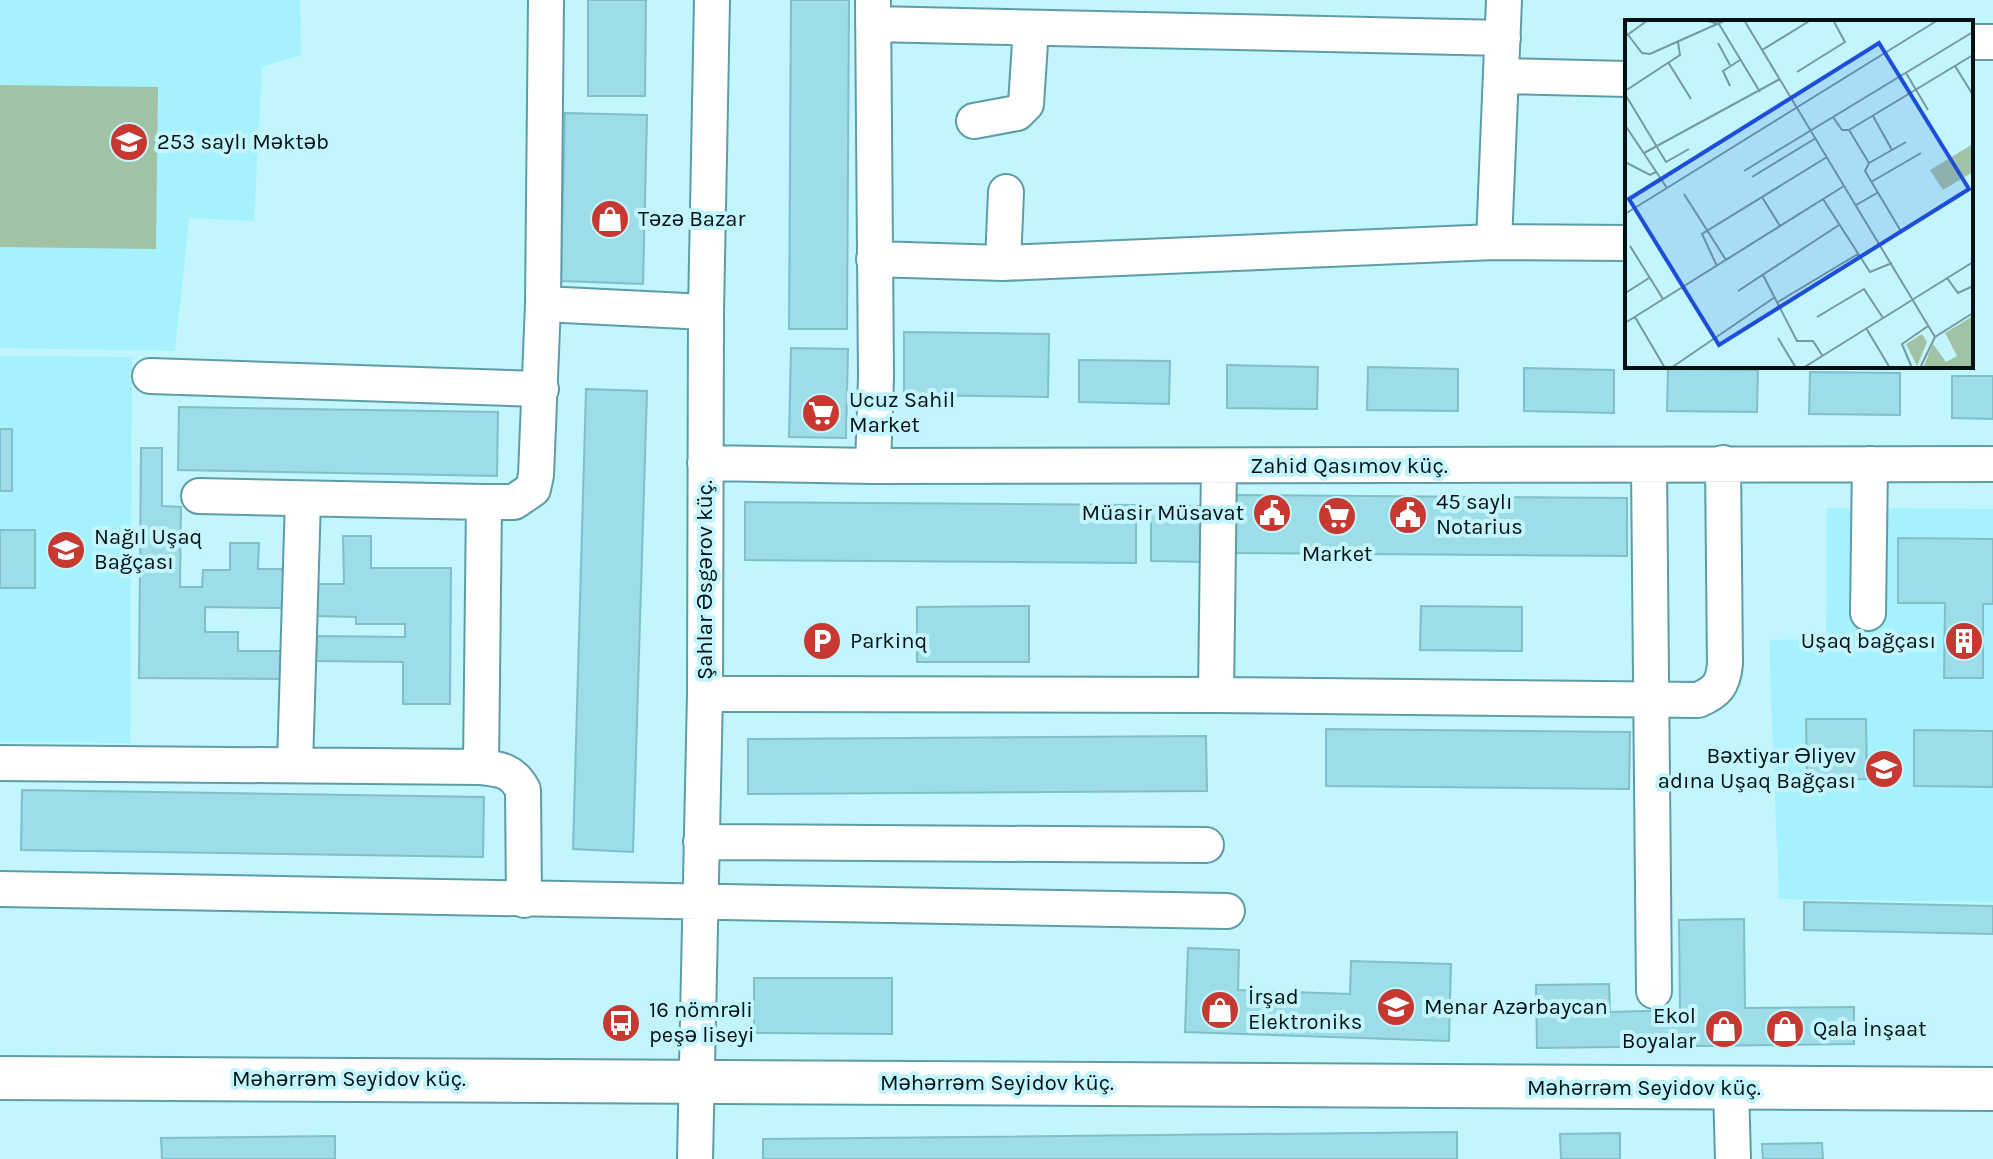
<svg xmlns="http://www.w3.org/2000/svg" width="1993" height="1159" font-family="Karla,sans-serif">
<style>
.built{fill:#a5f1fd}
.green{fill:#a2c2a6}
.building{fill:#9ddde7;stroke:#80bfc9;stroke-width:2}
.lines{fill:none;stroke-linecap:round;stroke-linejoin:round}
.minor-casing{stroke:#5e9da7;stroke-width:38}
.major-casing{stroke:#5e9da7;stroke-width:46}
.minor{stroke:#fff;stroke-width:34}
.major{stroke:#fff;stroke-width:42}
.labels{text-anchor:middle;dominant-baseline:central;stroke-width:8;stroke-linejoin:round;paint-order:stroke}
.poi-label{font-size:22px;fill:#001114;stroke:#c2f5fd;text-anchor:start}
.street-label{font-size:22px;fill:#001114;stroke:#c2f5fd}
.inset-road{fill:none;stroke:#749aa0;stroke-width:2}
.view{fill:#1d4ed8;fill-opacity:0.15;stroke:#1d4ed8;stroke-width:4}
.inset-edge{fill:none;stroke:#001114;stroke-width:4}
</style>
<rect width="100%" height="100%" fill="#c2f5fd"/>
<!-- built -->
<path class="built" d="M0,0H300L301,55L262,67L254,221L189,218L175,351L0,348Z
M0,356L132,357L130,743L0,742Z
M1827,508L1993,509V902L1779,899L1769,640L1826,639Z"/>
<!-- green -->
<path class="green" d="M0,85L158,87L156,249L0,247Z"/>
<!-- building -->
<path class="building" d="M588,0H646L645,96H588Z
M791,0H849L847,329H789Z
M565,113L647,115L643,284L561,281Z
M904,332L1049,334L1048,397L904,395Z
M791,348L848,349L846,438L789,437Z
M1079,360L1170,361L1169,404L1079,402Z
M1227,365L1318,367L1317,409L1227,408Z
M1368,367L1458,369V411L1367,410Z
M1524,368L1614,370V413L1524,411Z
M1668,369L1758,370L1757,412L1667,411Z
M1810,372L1900,373V415L1809,414Z
M1952,376H1993V419L1952,418Z
M586,389L647,391L633,852L573,849Z
M179,407L498,412L497,476L178,470Z
M0,429H12V491H0Z
M141,448H162V506L181,507L180,587H202L203,570H230V543H259L258,569H283V608L205,607V632H238V651H281L280,679L139,678Z
M1236,495L1627,498V556L1236,553Z
M745,502L1136,505V563L745,560Z
M1151,506H1204V562L1151,561Z
M0,530H35V588H0Z
M343,536H371V568H451L450,704H403V662L316,661L317,636L405,637V624H356V617L315,616L316,584H344Z
M1898,538L1993,539V604H1983V678H1944L1945,603H1898Z
M1029,606V662H917V607Z
M1421,606L1522,607V651L1420,650Z
M1806,719H1866L1867,779L1807,780Z
M1326,729L1630,732L1629,789L1326,786Z
M1914,730L1993,731V787L1914,786Z
M1206,736L1207,791L748,794V739Z
M22,790L484,797L483,857L21,850Z
M1804,902L1993,906V934L1804,930Z
M1744,919L1745,1008L1854,1007V1044L1537,1048L1536,985L1609,984L1610,1012L1680,1010L1679,920Z
M1188,948L1239,950L1238,990L1350,994L1351,961L1451,964L1449,1041L1185,1032Z
M754,978H892V1034L754,1033Z
M1457,1132V1159H763V1139Z
M1620,1133V1159H1561L1560,1134Z
M335,1136V1159H162L161,1138Z
M1822,1143L1823,1159H1763L1762,1144Z"/>
<g class="lines">
<defs>
<path id="minor" d="M873,0L876,377L873,466
M873,24L1503,38
M1971,42H1993
M1502,76L1627,79
M974,121L1017,113L1026,104L1031,28
M1494,242L1504,0
M874,259L1003,263L1494,242L1627,243
M1003,263L1006,192
M543,304L706,312
M150,376L541,389
M705,463L873,466L1993,464
M1649,465L1654,991
M199,496L484,502
M1868,613L1870,464
M705,694L1216,695L1698,700C1717,692 1723,685 1725,664L1723,463
M1216,695L1219,466
M0,763L481,767
M295,765L303,499
M701,842L1206,845
M0,889L1227,911
M524,900L523,790C513,771 501,769 481,767L484,502H514L533,489L536,475L543,304L546,0
M1731,1088L1733,1159
M695,1159L705,694L706,312L712,0"/>
<path id="major" d="M0,1078L1993,1089"/>
</defs>
<!-- minor casing -->
<use href="#minor" class="minor-casing"/>
<!-- major casing -->
<use href="#major" class="major-casing"/>
<!-- minor -->
<use href="#minor" class="minor"/>
<!-- major -->
<use href="#major" class="major"/>
</g>
<!-- icons -->
<defs>
<symbol id="school-disc" viewBox="-11 -11 22 22"><circle r="9.5" fill="#c73930" stroke="#c2f5fd"/><path d="M0-5L7-2L0 1L-7-2ZM-4 1L0 2.5L4 1V4Q0 6-4 4Z" fill="#fff"/></symbol>
<symbol id="shop-disc" viewBox="-11 -11 22 22"><circle r="9.5" fill="#c73930" stroke="#c2f5fd"/><path d="M-5-2.5h2.3a2.7 3.5 0 0 1 5.4 0H5L5.5 6h-11ZM-1.5-2.5h3a1.5 2.3 0 0 0-3 0Z" fill="#fff"/></symbol>
<symbol id="supermarket-disc" viewBox="-11 -11 22 22"><circle r="9.5" fill="#c73930" stroke="#c2f5fd"/><path d="M-6-5.5h2.5l.6 2H6L4.5 2H-2.5L-4.4-4H-6ZM-1.5 3.2a1.3 1.3 0 1 0 .1 0ZM3 3.2a1.3 1.3 0 1 0 .1 0Z" fill="#fff"/></symbol>
<symbol id="civic-disc" viewBox="-11 -11 22 22"><circle r="9.5" fill="#c73930" stroke="#c2f5fd"/><path d="M-.6-6.5H3V-4.5H.6V-3L4-1V1h2V6H-6V1h2V-1L-.6-3ZM-1.2 2.5V6h2.4V2.5Z" fill="#fff"/></symbol>
<symbol id="parking-disc" viewBox="-11 -11 22 22"><circle r="9.5" fill="#c73930" stroke="#c2f5fd"/><path d="M-3.5-5.5H1a3.5 3.5 0 0 1 0 7H-1V5.5H-3.5ZM-1-3.4V-.6H.8a1.4 1.4 0 0 0 0-2.8Z" fill="#fff"/></symbol>
<symbol id="building-disc" viewBox="-11 -11 22 22"><circle r="9.5" fill="#c73930" stroke="#c2f5fd"/><path d="M-4-6H4V6H1V3H-1V6H-4ZM-2.5-4.3h1.7v1.8h-1.7ZM.8-4.3h1.7v1.8H.8ZM-2.5-1h1.7V.8h-1.7ZM.8-1h1.7V.8H.8Z" fill="#fff"/></symbol>
<symbol id="university-disc" viewBox="-11 -11 22 22"><circle r="9.5" fill="#c73930" stroke="#c2f5fd"/><path d="M0-5L7-2L0 1L-7-2ZM-4 1L0 2.5L4 1V4Q0 6-4 4Z" fill="#fff"/></symbol>
<symbol id="bus-disc" viewBox="-11 -11 22 22"><circle r="9.5" fill="#c73930" stroke="#c2f5fd"/><path d="M-5-6H5V4H4V6H2V4H-2V6H-4V4H-5ZM-3.5-4V0h7V-4ZM-3.5 1.2v1.5H-2V1.2ZM2 1.2v1.5H3.5V1.2Z" fill="#fff"/></symbol>
</defs>
<g fill-rule="evenodd">
<use href="#school-disc" x="107" y="120" width="44" height="44"/>
<use href="#shop-disc" x="588" y="197" width="44" height="44"/>
<use href="#supermarket-disc" x="799" y="391" width="44" height="44"/>
<use href="#civic-disc" x="1250" y="491" width="44" height="44"/>
<use href="#civic-disc" x="1386" y="493" width="44" height="44"/>
<use href="#supermarket-disc" x="1315" y="494" width="44" height="44"/>
<use href="#school-disc" x="44" y="528" width="44" height="44"/>
<use href="#parking-disc" x="800" y="619" width="44" height="44"/>
<use href="#building-disc" x="1942" y="619" width="44" height="44"/>
<use href="#school-disc" x="1862" y="747" width="44" height="44"/>
<use href="#university-disc" x="1374" y="985" width="44" height="44"/>
<use href="#shop-disc" x="1198" y="988" width="44" height="44"/>
<use href="#bus-disc" x="599" y="1001" width="44" height="44"/>
<use href="#shop-disc" x="1702" y="1007" width="44" height="44"/>
<use href="#shop-disc" x="1763" y="1007" width="44" height="44"/>
</g>
<g class="labels">
<!-- poi labels -->
<g class="poi-label">
<text x="157" y="142">253 saylı Məktəb</text>
<text x="638" y="219">Təzə Bazar</text>
<text x="849" y="400">Ucuz Sahil<tspan x="849" dy="25">Market</tspan></text>
<text x="1436" y="502">45 saylı<tspan x="1436" dy="25">Notarius</tspan></text>
<text x="1244" y="513" text-anchor="end">Müasir Müsavat</text>
<text x="94" y="537">Nağıl Uşaq<tspan x="94" dy="25">Bağçası</tspan></text>
<text x="1337" y="554" text-anchor="middle">Market</text>
<text x="850" y="641">Parkinq</text>
<text x="1936" y="641" text-anchor="end">Uşaq bağçası</text>
<text x="1856" y="756" text-anchor="end">Bəxtiyar Əliyev<tspan x="1856" dy="25">adına Uşaq Bağçası</tspan></text>
<text x="1248" y="997">İrşad<tspan x="1248" dy="25">Elektroniks</tspan></text>
<text x="1424" y="1007">Menar Azərbaycan</text>
<text x="649" y="1010">16 nömrəli<tspan x="649" dy="25">peşə liseyi</tspan></text>
<text x="1696" y="1016" text-anchor="end">Ekol<tspan x="1696" dy="25">Boyalar</tspan></text>
<text x="1813" y="1029">Qala İnşaat</text>
</g>
<!-- street labels -->
<g class="street-label">
<text x="1349" y="466">Zahid Qasımov küç.</text>
<text transform="translate(705 580) rotate(-90)">Şahlar Əsgərov küç.</text>
<text x="349" y="1079">Məhərrəm Seyidov küç.</text>
<text x="997" y="1083">Məhərrəm Seyidov küç.</text>
<text x="1644" y="1088">Məhərrəm Seyidov küç.</text>
</g>
</g>
<!-- overview -->
<g transform="translate(1625 20)">
<rect width="348" height="348" fill="#c2f5fd"/>
<path d="M348,124V152L318,170L305,150ZM348,296V348H298L308,324L321,342L332,336L320,313ZM297,314L302,322L292,346L281,324Z" fill="#a2c2a6"/>
<path class="inset-road" d="M79,0L94,4L135,72M119,0L310,317M0,11L17,33L25,34L101,0M1,16L23,0M93,23L105,45M137,30L186,0M43,42L66,79M330,46L348,75M172,52L220,22L208,0M281,53L303,90M105,66L98,51L115,40M0,71L55,35L53,22M0,74L41,142L64,129M248,96L267,130M208,97L217,110H224L244,143L240,151L277,213M0,105L42,168M224,110L348,35M19,133L155,59M0,142L25,155L31,152M244,143L281,122M119,151L348,12M127,157L191,118M246,162L296,133M59,174L101,240M137,177L155,206M198,179L245,252L267,243M231,185L252,173M0,194L313,0M5,226L38,279M92,246L77,214L202,137M138,255L172,321H188L197,335M322,258L333,273L348,266M113,271L214,205M2,272L24,258M153,282L233,234M10,297L40,348M192,297L239,269L258,298M0,303L219,166M241,308L265,348M153,318L171,348M46,348L150,277M178,348L348,242M287,348L277,324L303,306M295,348L310,317L348,293"/>
<path class="view" d="M254,23L344,169L94,325L4,179Z"/>
<rect width="348" height="348" class="inset-edge"/>
</g>
</svg>
